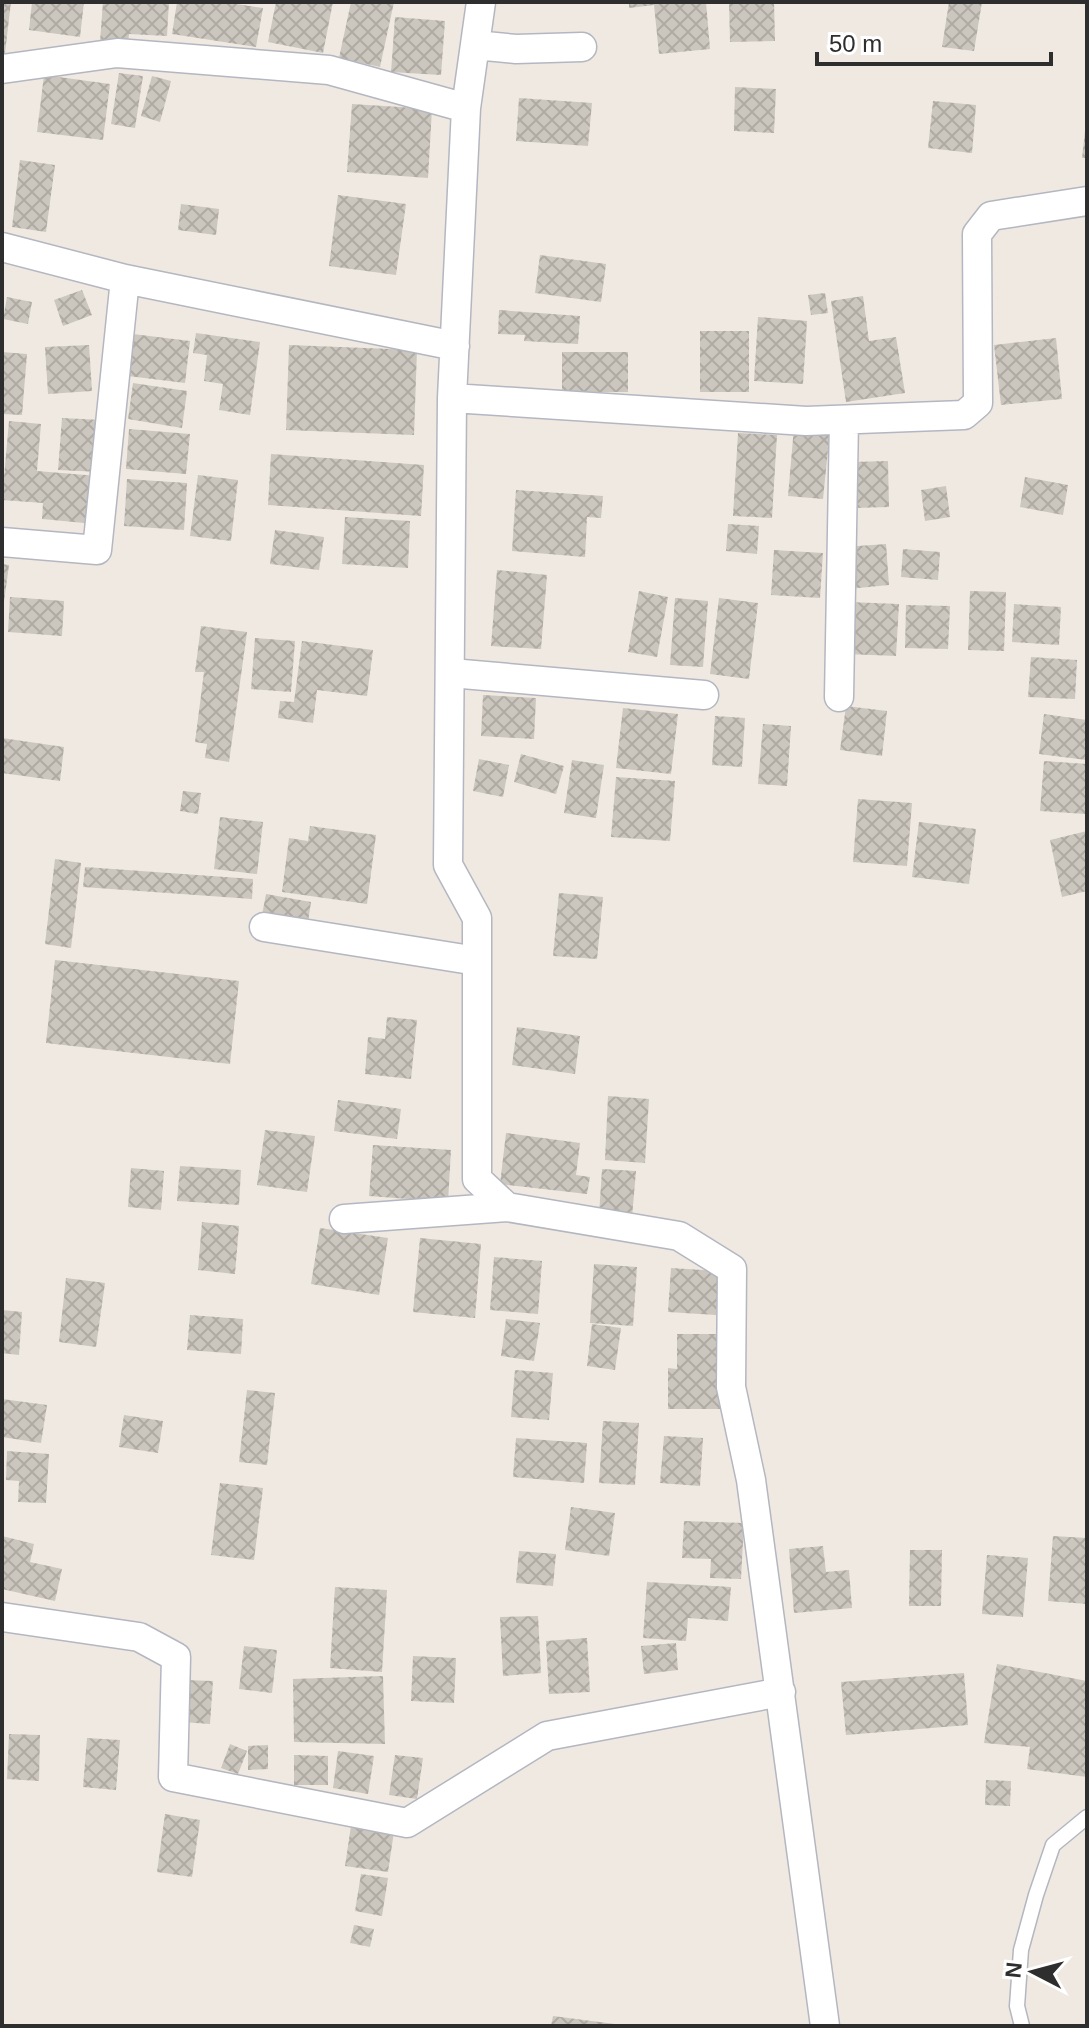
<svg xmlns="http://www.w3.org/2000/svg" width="1089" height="2028" font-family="Arial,sans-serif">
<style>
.building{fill:url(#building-cross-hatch)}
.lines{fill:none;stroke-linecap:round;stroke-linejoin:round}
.lane-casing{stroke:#b4b7c1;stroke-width:17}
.street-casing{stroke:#b4b7c1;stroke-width:31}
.lane{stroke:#fff;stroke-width:14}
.street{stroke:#fff;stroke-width:28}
</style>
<defs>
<pattern id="building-cross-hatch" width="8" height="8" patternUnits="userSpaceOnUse" patternTransform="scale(2)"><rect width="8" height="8" fill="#cbc7bf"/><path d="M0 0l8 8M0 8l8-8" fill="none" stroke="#afaba4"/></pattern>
</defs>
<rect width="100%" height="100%" fill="#efe9e1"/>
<!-- building -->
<path class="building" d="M2,2H11L5,53L2,52Z
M32,2H84L80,37L29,30Z
M103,2H169L167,36L129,34L128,44L100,42Z
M177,2H223L263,8L256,47L172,34Z
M276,2H333L323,53L268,42Z
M351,2H394L380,67L339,58Z
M629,2H706L710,49L659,54L654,5L629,8Z
M729,2H774L775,41L730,42Z
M949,2H982L974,51L942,47Z
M395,17L445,21L441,75L391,72Z
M119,73L143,76L135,128L111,124Z
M44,75L110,84L103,140L37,132Z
M152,76L171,81L160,122L141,116Z
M735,87L776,89L774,133L734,131Z
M519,98L592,103L588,146L516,141Z
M933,101L976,105L972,153L928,148Z
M352,104L432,109L428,178L347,172Z
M1085,131H1087V158H1082Z
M20,160L55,165L46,232L12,227Z
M338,195L406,204L396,275L329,266Z
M181,204L219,209L216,235L178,230Z
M540,255L606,264L601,302L535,293Z
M82,290L92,315L63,326L54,300Z
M825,293L828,313L811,315L808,295Z
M863,296L869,341L896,337L905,393L846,402L831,301Z
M7,297L32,302L28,324L3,319Z
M499,310L580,316L578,344L524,341L525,335L498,334Z
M758,317L807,321L803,384L754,381Z
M700,331H749V392H700Z
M125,333L190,341L185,383L120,375Z
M196,333L260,342L250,415L219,410L223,384L204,381L207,355L193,353Z
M1056,338L1062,399L1001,405L994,345Z
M89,345L92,391L48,394L45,347Z
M289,345L417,350L414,435L286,430Z
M2,352L27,354L22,415L2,414Z
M562,352H628V392H562Z
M133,383L187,391L182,428L128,419Z
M62,418L102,420L99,472L58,470Z
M9,421L41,424L37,471L98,476L95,524L42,519L43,503L2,500Z
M794,427L830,430L823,499L788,496Z
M129,429L190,434L186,474L126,469Z
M738,433L777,435L772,518L733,516Z
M271,454L424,465L421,516L268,505Z
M888,461L889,507L854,508L852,462Z
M198,475L238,480L231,541L190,536Z
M1025,477L1068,485L1063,515L1020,507Z
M127,479L187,483L184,530L124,526Z
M946,486L950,517L925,521L921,490Z
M516,490L603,496L601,518L587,517L585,557L512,551Z
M345,517L410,521L408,568L342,564Z
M728,524L759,526L757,554L726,551Z
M275,530L324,537L319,570L270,564Z
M886,544L889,585L848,589L844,547Z
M903,549L940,552L938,580L901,577Z
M774,550L823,553L820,598L771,595Z
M2,564L9,565L4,602H2Z
M497,570L547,575L541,649L491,646Z
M639,591L668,597L657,657L628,652Z
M970,591L1006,592L1004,651L968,650Z
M10,597L64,601L62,636L8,632Z
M675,598L708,601L703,667L670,665Z
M719,598L758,603L749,679L710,674Z
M849,602L899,604L896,656L846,654Z
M1014,604L1061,607L1059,645L1012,642Z
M906,605L950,606L948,649L905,648Z
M201,626L247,632L229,762L205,758L207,744L195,742L204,672H195Z
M255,638L295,641L291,692L251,689Z
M302,641L373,650L367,696L317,690L313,723L278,718L280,701L294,702Z
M1031,657L1077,660L1075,699L1028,697Z
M483,695L536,698L534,739L481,736Z
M846,706L887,711L882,756L840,750Z
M623,708L678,714L671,774L616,768Z
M1044,714L1087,720L1086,760L1039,754Z
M715,716L745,718L742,767L712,765Z
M763,724L791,726L787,786L758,784Z
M2,738L64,747L60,781L2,773Z
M521,754L564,766L556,794L514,782Z
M479,759L509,765L503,797L473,791Z
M572,760L604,765L596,818L564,813Z
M1044,761L1087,764L1085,814L1040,811Z
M616,777L675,781L670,841L611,837Z
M183,791L201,793L198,814L180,811Z
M858,799L912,803L907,866L853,862Z
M220,817L263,822L257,874L214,869Z
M919,822L976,829L969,884L912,877Z
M310,826L376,835L367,904L282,892L289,838L308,841Z
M1087,831V891L1062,897L1050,840Z
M55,859L81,863L71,948L45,944Z
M85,867L253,879L252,899L83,887Z
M559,893L603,897L597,959L553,956Z
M266,894L311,902L308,922L262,915Z
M55,960L239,981L230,1064L46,1043Z
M387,1017L417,1020L411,1079L365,1074L368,1037L385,1039Z
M517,1027L580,1036L575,1074L512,1065Z
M608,1096L649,1099L645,1163L605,1160Z
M338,1100L401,1109L397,1139L334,1131Z
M265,1130L315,1136L307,1192L257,1185Z
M506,1133L580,1143L576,1175L590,1177L587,1194L500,1184Z
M373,1145L451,1150L448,1202L369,1196Z
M180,1166L241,1170L239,1205L177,1201Z
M131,1168L164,1171L161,1210L128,1207Z
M602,1169L636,1171L632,1217L599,1215Z
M202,1222L239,1226L235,1274L198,1270Z
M320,1228L388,1238L379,1295L311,1284Z
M420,1238L481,1244L475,1318L413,1312Z
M494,1257L542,1261L538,1314L490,1310Z
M594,1264L637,1267L633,1326L590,1323Z
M671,1268L718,1271L716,1315L668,1312Z
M66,1278L105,1283L96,1347L59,1342Z
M2,1310L22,1312L19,1355L2,1353Z
M190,1315L243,1319L241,1354L187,1350Z
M506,1319L540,1323L534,1361L501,1356Z
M592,1324L621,1328L615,1370L587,1366Z
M677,1334H721L720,1409H668V1368L677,1369Z
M515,1370L553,1373L549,1420L511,1417Z
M247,1390L275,1393L267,1465L239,1462Z
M2,1399L47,1405L41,1443L2,1437Z
M124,1415L163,1421L158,1453L119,1447Z
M603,1421L639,1423L635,1485L599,1483Z
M664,1436L703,1438L700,1486L660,1483Z
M516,1438L587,1443L584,1483L513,1477Z
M7,1451L49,1454L46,1503L18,1502L19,1481L6,1480Z
M220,1483L263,1488L254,1560L211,1555Z
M571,1507L615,1513L609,1556L565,1550Z
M684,1521L744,1523L741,1579L710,1578L711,1559L682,1558Z
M2,1536L34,1544L30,1562L62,1569L55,1601L2,1589Z
M1053,1536L1087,1538V1604L1048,1601Z
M823,1546L826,1572L849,1570L852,1608L794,1613L789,1549Z
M910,1550H942L941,1606H909Z
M519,1551L556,1554L553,1586L516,1583Z
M987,1555L1028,1558L1023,1617L982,1614Z
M647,1582L731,1587L728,1621L688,1618L686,1641L643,1638Z
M335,1587L387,1590L382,1672L330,1668Z
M538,1616L541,1673L503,1676L500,1617Z
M587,1638L590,1692L549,1694L546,1641Z
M676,1643L678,1670L644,1674L641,1646Z
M244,1646L277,1650L272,1693L239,1689Z
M413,1656L456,1658L454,1703L411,1701Z
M997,1664L1087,1681V1777L1027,1769L1030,1747L984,1743Z
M964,1673L968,1725L846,1735L841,1682Z
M383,1676L385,1744L294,1742L293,1679Z
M185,1680L213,1681L210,1724L182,1722Z
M9,1734L40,1735L39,1781L7,1779Z
M87,1738L120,1740L116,1790L83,1787Z
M230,1744L247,1751L238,1774L221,1768Z
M268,1745V1769L248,1770V1746Z
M338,1751L374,1756L368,1794L333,1788Z
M294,1755L328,1756V1785H294Z
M395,1755L423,1758L417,1799L389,1795Z
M986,1780L1011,1781L1010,1806L985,1805Z
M165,1814L200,1820L192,1877L157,1872Z
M352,1819L395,1825L388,1872L345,1866Z
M361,1874L388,1878L382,1916L355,1911Z
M354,1925L374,1929L370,1947L350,1943Z
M553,2016L615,2024V2026H551Z"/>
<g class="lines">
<defs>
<path id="lane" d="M1022,2026L1017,2006L1021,1950L1036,1895L1053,1845L1087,1817"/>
<path id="street" d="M475,45L516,49L582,47
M2,69L117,53L329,70L466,108L452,398L448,865L477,918V1179L507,1207L679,1236L732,1269L731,1387L751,1480L825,2026
M466,108L481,2
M2,247L125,279L455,346
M452,398L806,421L964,415L978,403L977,234L991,216L1087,201
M2,542L97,550L125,279
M451,673L704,695
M839,697L844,420
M264,927L477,961
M344,1219L507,1207
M2,1617L139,1637L176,1657L173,1777L407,1823L547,1736L781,1692"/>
</defs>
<!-- lane casing -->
<use href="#lane" class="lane-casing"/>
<!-- street casing -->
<use href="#street" class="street-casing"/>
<!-- lane -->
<use href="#lane" class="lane"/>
<!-- street -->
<use href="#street" class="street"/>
</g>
<!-- border -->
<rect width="1089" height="2028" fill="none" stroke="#2e2e2e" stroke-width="8"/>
<!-- north arrow -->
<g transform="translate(1033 1972) rotate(276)" stroke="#ffffff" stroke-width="6" paint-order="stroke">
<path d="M0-6L14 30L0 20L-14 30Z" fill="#2e2e2e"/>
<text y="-12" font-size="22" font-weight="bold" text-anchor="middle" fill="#2e2e2e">N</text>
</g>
<!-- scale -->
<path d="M817 52v12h234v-12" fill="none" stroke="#2e2e2e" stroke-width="4"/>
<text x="829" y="52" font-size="24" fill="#2e2e2e" stroke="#ffffff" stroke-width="6" paint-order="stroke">50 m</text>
</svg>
